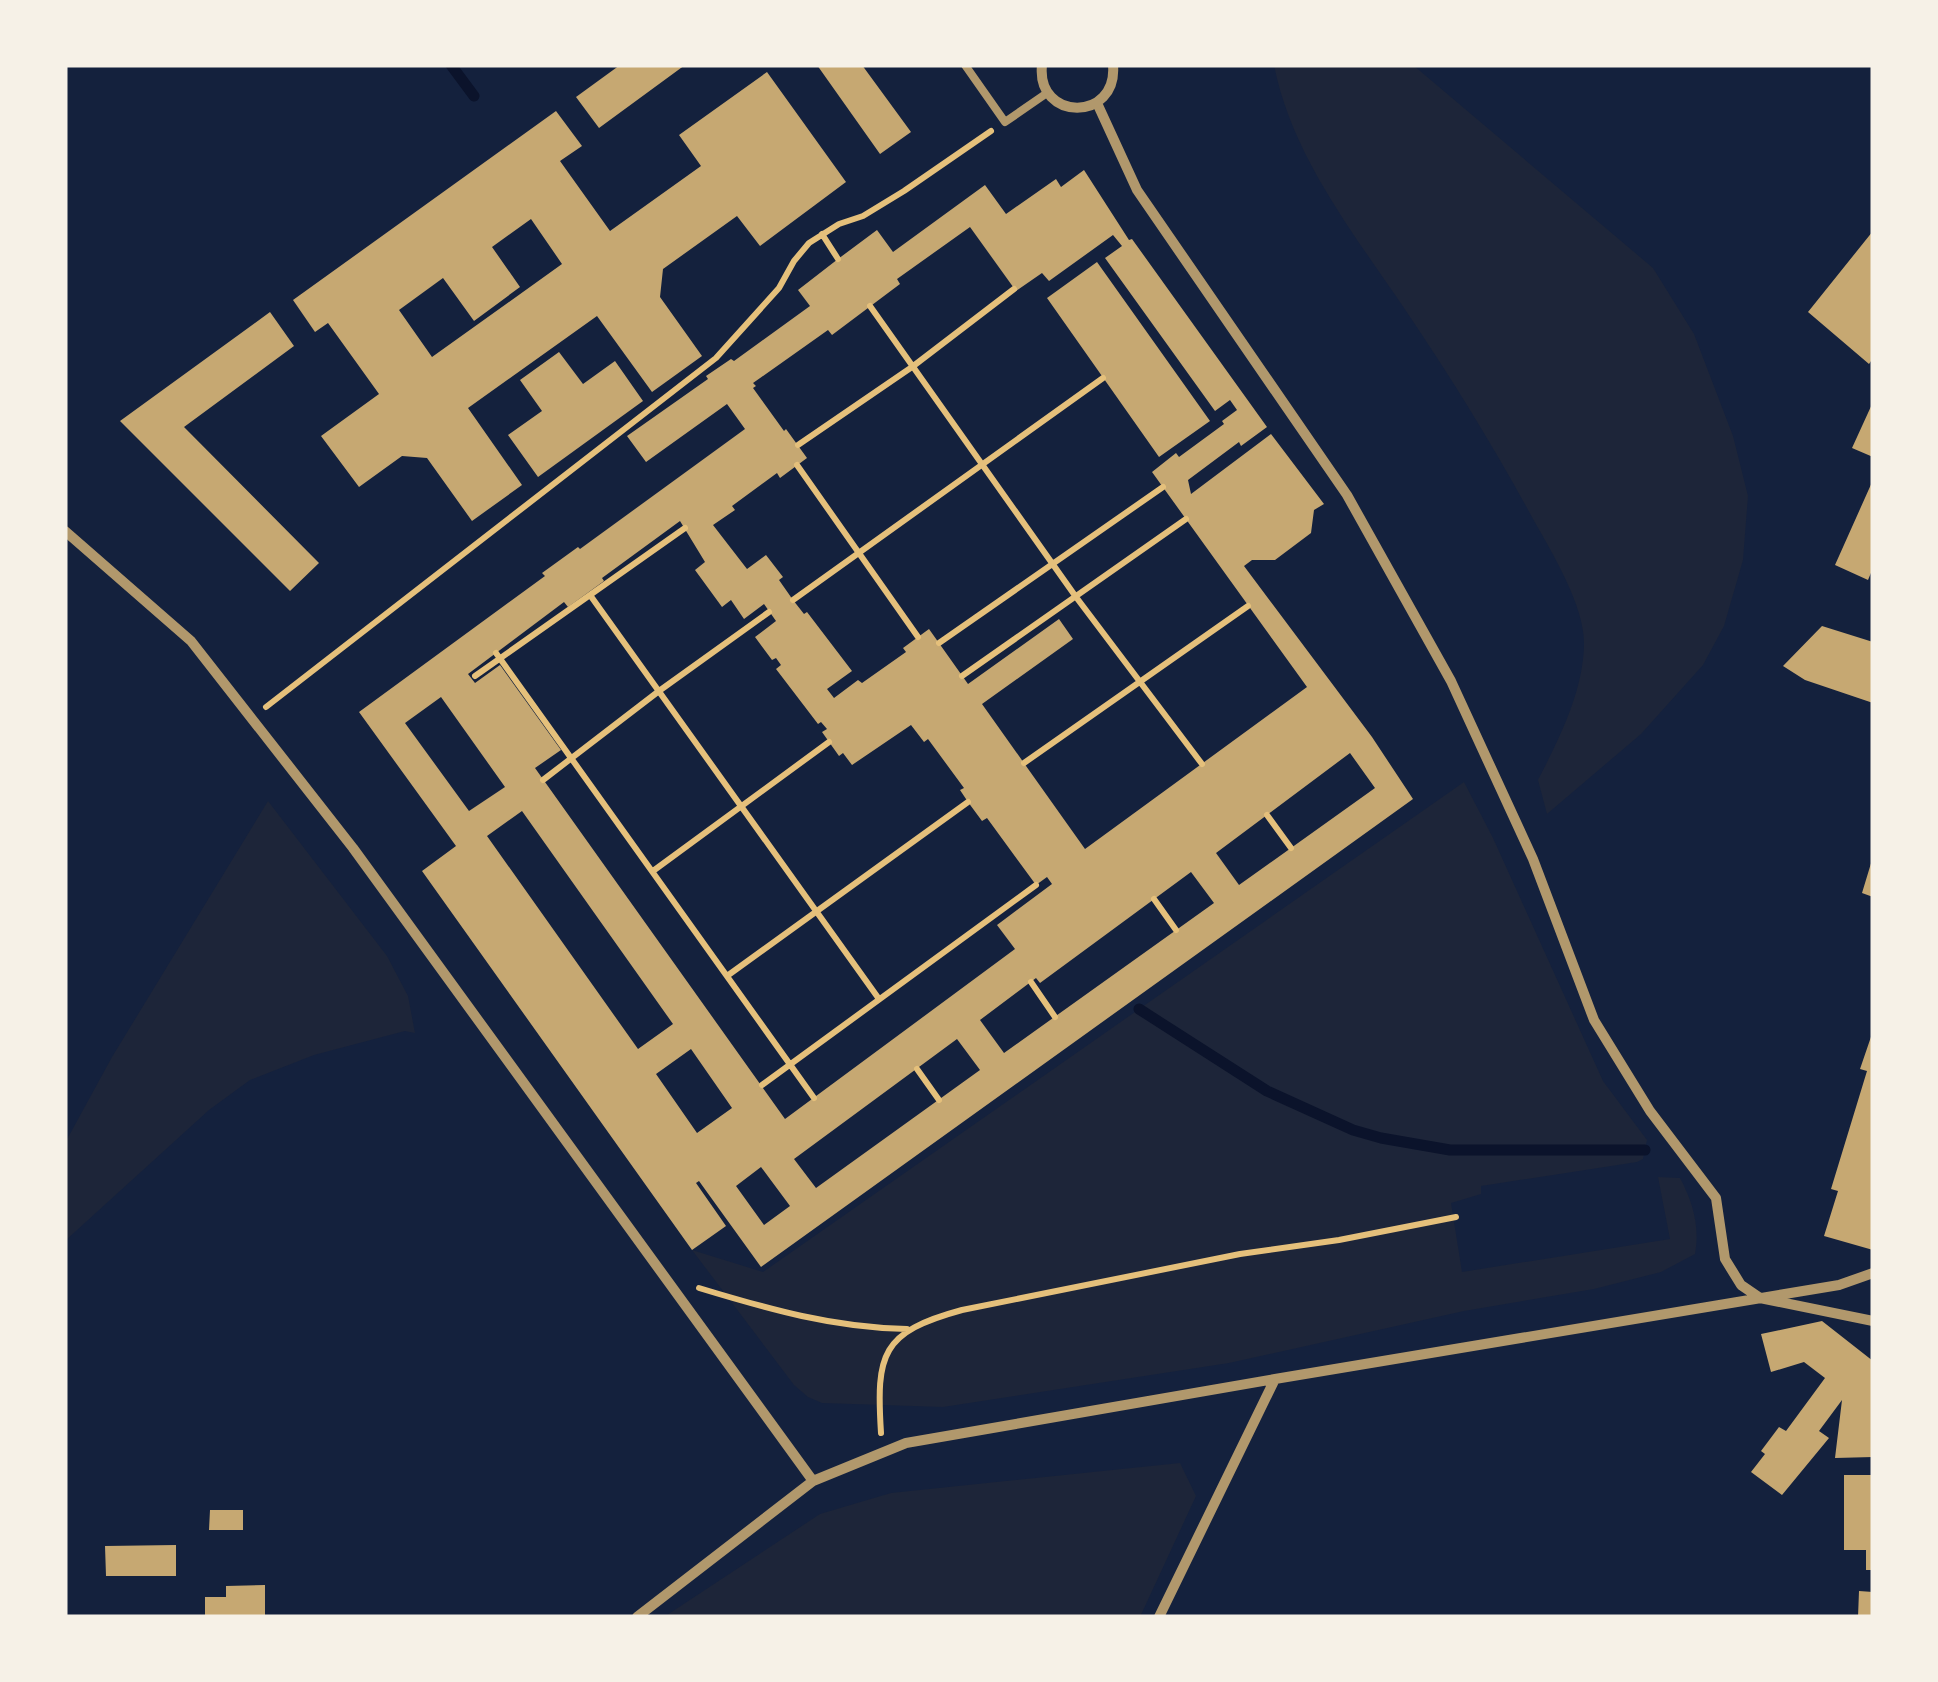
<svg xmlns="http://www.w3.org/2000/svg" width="1938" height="1682" font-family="'Sofia Sans Condensed',sans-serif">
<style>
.green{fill:#1d2539}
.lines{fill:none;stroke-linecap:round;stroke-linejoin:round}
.stream{stroke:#0b132b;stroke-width:11}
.building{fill:#c6a872;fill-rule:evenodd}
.path{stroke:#e5c07b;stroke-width:6}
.service{stroke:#b1986c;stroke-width:8}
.minor{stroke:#b1986c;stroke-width:10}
</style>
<rect width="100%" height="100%" fill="#14213d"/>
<!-- green -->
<path class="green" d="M1274,65H1413L1653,268L1694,334L1733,436L1748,496L1743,560L1724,626L1703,665L1641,734L1547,814L1538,780C1559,739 1583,692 1584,645C1585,606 1552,553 1533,519C1494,447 1452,379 1406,311C1355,235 1292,157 1274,65Z
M1464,782L1493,838L1603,1081L1647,1140L1643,1159L1637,1162L1481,1186V1194L1451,1203L1462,1272L1670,1239L1658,1177L1680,1178C1693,1202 1700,1227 1695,1254L1661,1272L1594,1289L1464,1311L1229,1363L943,1407L822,1403L808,1397L794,1385L692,1250L763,1272Z
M268,801L387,956L408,996L415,1033L405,1031L314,1055L250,1080L209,1110L65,1241V1143L112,1057Z
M1180,1463L1196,1496L1140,1617H664L820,1514L891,1493Z"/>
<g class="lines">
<!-- stream -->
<path class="stream" d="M451,65L474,96
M1139,1009L1267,1091L1353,1130L1381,1138L1450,1150H1645"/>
</g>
<!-- building -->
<path class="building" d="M620,65H685L599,128L576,97Z
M817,65H862L911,132L880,154Z
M767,72L846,182L760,246L737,216L663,269L660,297L702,356L652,392L597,316L468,408L522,485L472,521L427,458L402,456L359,487L321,436L379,394L328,323L315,332L293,300L556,111L582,146L560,161L610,231L701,166L679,135ZM531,219L562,264L432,357L399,310L443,278L474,321L520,287L492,247Z
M1084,170L1129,240L1132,239L1267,427L1241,446L1239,442L1188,480L1191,494L1271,434L1324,504L1314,510L1311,533L1275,560H1252L1244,566L1372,737L1413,799L761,1267L699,1181L696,1183L726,1226L692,1250L422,871L456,846L359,712L545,576L542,573L578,547L580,549L745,429L727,404L646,462L627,436L708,379L706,376L731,359L734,361L810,306L798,290L838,259L877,230L893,252L985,185L1006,214L1056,179L1061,187ZM970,227L1016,291L1042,273L1049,281L1113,235L1122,246L1105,258L1215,411L1230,400L1237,410L1222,421L1224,424L1179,457L1176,453L1152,472L1307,687L1085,849L982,704L1073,639L1059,619L968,684L929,629L903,648L906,652L862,683L858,680L834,698L827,689L852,671L807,612L804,614L793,600L779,580L783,577L766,555L747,569L713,525L735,510L732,506L777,473L780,478L807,458L786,429L784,431L753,388L756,386L753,383L828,330L832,335L900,284L897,279ZM680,521L705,562L695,570L722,607L731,600L744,619L764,604L776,621L755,637L772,660L776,658L781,665L776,669L818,724L821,722L827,729L822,732L839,756L843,753L852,765L911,725L924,742L928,739L964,788L960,790L968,802L982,821L987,818L1036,885L1047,877L1052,884L997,925L1015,949L785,1119L535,768L561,750L500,665L475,683L468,674L564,602L568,607L604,581L602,578ZM441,697L505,787L469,811L405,723ZM1350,753L1375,788L1239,885L1216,853ZM522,811L673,1024L638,1049L487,836ZM1191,872L1214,903L1004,1053L980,1020L1036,978L1040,983ZM957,1039L980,1070L816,1188L794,1159ZM691,1049L732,1108L697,1133L656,1074ZM761,1167L790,1206L764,1225L736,1186Z
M1873,231V358L1869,364L1808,312Z
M1097,262L1210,421L1159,457L1047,298Z
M270,312L294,346L184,427L319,563L290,591L120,421Z
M559,352L583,384L615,361L643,401L538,477L508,435L542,411L520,380Z
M1873,402V457L1852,448Z
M1873,480V568L1868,580L1835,565Z
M1822,626L1873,642V703L1805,680L1783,666Z
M1872,860H1873V897L1862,893Z
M1873,1031V1250L1824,1236L1838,1191L1831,1189L1867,1071L1860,1069Z
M1822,1321L1873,1361V1457L1835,1458L1842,1400L1819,1431L1829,1438L1782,1495L1751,1472L1765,1454L1761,1451L1779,1427L1786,1431L1825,1378L1804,1362L1771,1372L1761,1334Z
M1844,1475H1873V1570H1866V1550H1844Z
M210,1510H243V1530H209Z
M176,1545V1576H106L105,1546Z
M265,1585V1617H205V1597H226V1586Z
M1859,1591L1873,1592V1617H1858Z"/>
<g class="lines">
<!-- path -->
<path class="path" d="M822,234L838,259
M870,306L1076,597L1202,764
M798,445L912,367L1014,289
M797,465L918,637
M590,595L879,999
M793,600L1103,378
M939,643L1163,487
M496,653L814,1098
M475,676L685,528
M962,676L1186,519
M266,707L716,358L779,288L794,261L809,243L839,224L863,216L904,191L991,131
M1024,763L1248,606
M543,780L659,691L769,612
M1267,815L1291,848
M653,871L829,742
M1154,899L1176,930
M727,976L968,802
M1031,982L1055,1017
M917,1069L939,1100
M762,1085L1036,885
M699,1288C768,1309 835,1328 907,1329
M881,1433C876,1354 881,1332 962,1310L1240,1254L1339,1240L1456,1217"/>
<!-- service -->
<path class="service" d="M965,65L1005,122L1047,93"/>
<!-- minor -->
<path class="minor" d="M1042,65C1036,122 1118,122 1113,65
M1097,103L1137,190L1347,495L1451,681L1533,859L1594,1020L1650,1111L1716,1198L1725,1259L1741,1285L1760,1298L1873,1321
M65,531L191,641L353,848L813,1481
M637,1617L813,1481L906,1443L1275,1379
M1159,1617L1275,1379L1839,1285L1873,1273"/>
</g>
<!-- border -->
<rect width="1938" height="1682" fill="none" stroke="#f6f1e7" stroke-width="135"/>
</svg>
